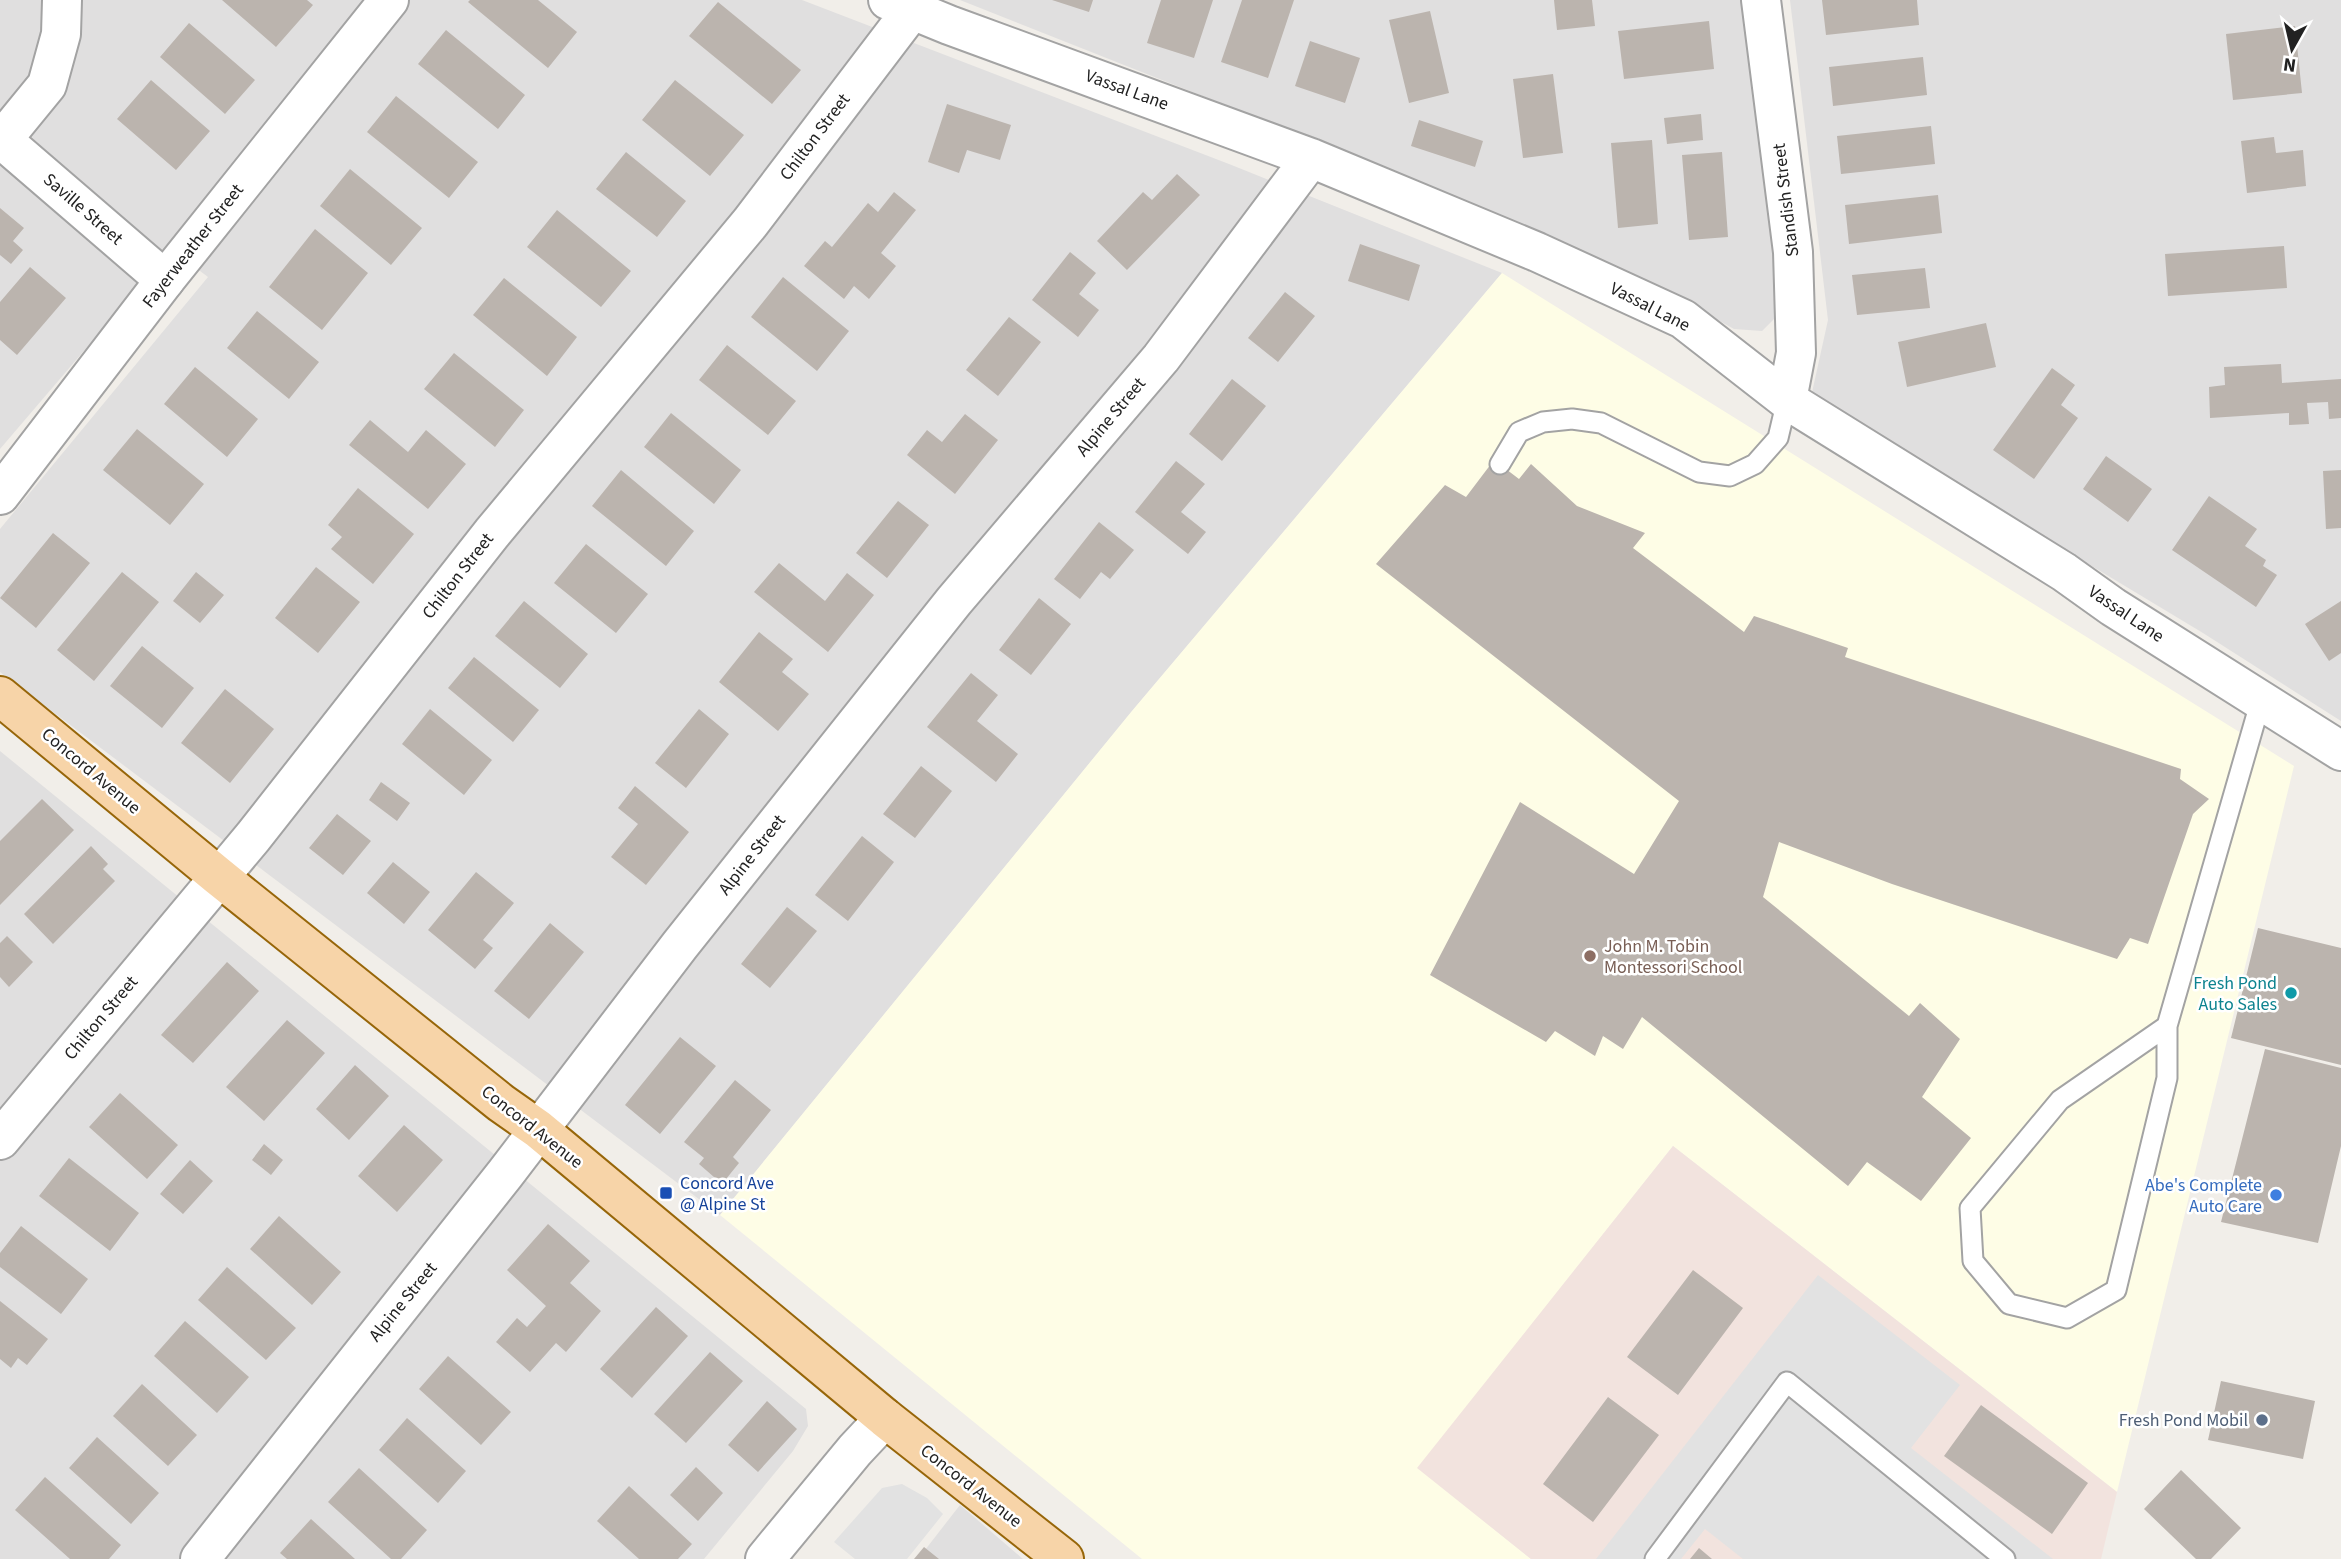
<svg xmlns="http://www.w3.org/2000/svg" width="2341" height="1559" font-family="'Source Sans 3',sans-serif">
<style>
.residential{fill:#e0dfdf}
.education{fill:#fefde6}
.military{fill:#f2e3de}
.parking{fill:#e2e2e2}
.building{fill:#bbb4ae}
.lines{fill:none;stroke-linecap:round;stroke-linejoin:round}
.service-casing{stroke:#a3a3a3;stroke-width:23}
.minor-casing{stroke:#a3a3a3;stroke-width:42}
.tertiary-casing{stroke:#a3a3a3;stroke-width:42}
.primary-casing{stroke:#976609;stroke-width:42}
.service{stroke:#fff;stroke-width:19}
.minor{stroke:#fff;stroke-width:38}
.tertiary{stroke:#fff;stroke-width:38}
.primary{stroke:#f7d4a8;stroke-width:38}
.education-dot{fill:#8d6e63;stroke:#fff;stroke-width:2.5}
.culture-dot{fill:#0f9aa8;stroke:#fff;stroke-width:2.5}
.transit-dot{fill:#1a4fb4;stroke:#fff;stroke-width:2.5}
.shop-dot{fill:#3f7fe0;stroke:#fff;stroke-width:2.5}
.service-dot{fill:#5c6f8a;stroke:#fff;stroke-width:2.5}
.labels{text-anchor:middle;dominant-baseline:central;stroke-width:5;stroke-linejoin:round;paint-order:stroke}
.street-label{font-size:18px;fill:#222;stroke:#fff}
.education-label{font-size:18px;fill:#785e54;stroke:#fff;text-anchor:start}
.culture-label{font-size:18px;fill:#0d838f;stroke:#fff;text-anchor:end}
.transit-label{font-size:18px;fill:#164399;stroke:#fff;text-anchor:start}
.shop-label{font-size:18px;fill:#366cbe;stroke:#fff;text-anchor:end}
.service-label{font-size:18px;fill:#4e5e75;stroke:#fff;text-anchor:end}
</style>
<rect width="100%" height="100%" fill="#f1eee9"/>
<!-- residential -->
<path class="residential" d="M0,0H802L1229,164L1502,273L1132,711L720,1215L0,672V529L208,277L171,249L0,449Z
M960,0H1745L1776,276L1779,307L1775,318L1762,331L1734,329L1647,281L1321,143Z
M1790,0H2341V721L2203,633L1811,397L1828,320Z
M0,751L806,1409L808,1426L793,1451L704,1559H0Z
M960,1505L1023,1559H918Z"/>
<!-- education -->
<path class="education" d="M1502,273L2294,766L2117,1492L1673,1146L1418,1468L1531,1559H1142L720,1215L1132,711Z"/>
<!-- military -->
<path class="military" d="M1673,1146L2117,1492L2101,1559H1531L1417,1468Z"/>
<!-- parking -->
<path class="parking" d="M1818,1275L1960,1385L1911,1448L2053,1559H1743L1705,1529L1681,1559H1596Z
M902,1484L927,1498L943,1514L907,1559H855L834,1542L882,1488Z"/>
<!-- building -->
<path class="building" d="M222,0H307L313,5L276,47Z
M470,0H538L577,32L548,68L468,2Z
M1052,0H1093L1089,12Z
M1161,0H1213L1194,58L1147,43Z
M1242,0H1294L1268,78L1221,62Z
M1554,0H1592L1595,26L1557,30Z
M1822,0H1917L1919,25L1826,35Z
M718,2L801,70L772,104L689,36Z
M1430,11L1449,93L1409,103L1389,20Z
M1709,21L1714,69L1624,79L1618,31Z
M189,23L255,80L225,114L160,57Z
M2295,26L2302,93L2233,100L2226,34Z
M446,30L525,95L498,129L418,64Z
M1310,41L1360,58L1345,103L1295,86Z
M1923,57L1927,95L1833,106L1829,67Z
M1553,74L1563,153L1523,158L1513,79Z
M151,80L210,131L176,170L117,119Z
M675,80L744,135L710,176L642,120Z
M396,96L478,162L449,198L367,132Z
M947,104L1011,125L1000,160L967,150L959,173L928,162Z
M1701,114L1703,140L1667,144L1664,118Z
M1419,120L1483,141L1475,167L1411,146Z
M1931,126L1935,164L1841,174L1837,136Z
M2274,137L2276,153L2303,150L2306,186L2247,193L2241,141Z
M1652,140L1658,224L1618,228L1611,143Z
M626,152L686,201L657,237L596,189Z
M1722,152L1728,237L1689,240L1682,155Z
M350,169L422,228L391,265L320,206Z
M1177,174L1200,195L1127,270L1097,241L1143,192L1152,200Z
M894,192L916,210L881,253L896,266L869,299L854,286L844,299L804,266L825,241L832,247L868,203L878,212Z
M1938,195L1942,233L1849,244L1845,205Z
M0,208L24,228L13,241L23,250L11,264L0,255Z
M557,210L631,271L601,307L527,247Z
M315,229L368,273L322,330L269,287Z
M1360,244L1420,265L1409,301L1348,281Z
M2284,246L2287,288L2168,296L2165,254Z
M1070,252L1096,273L1079,294L1099,310L1078,337L1032,300Z
M30,267L66,298L17,355L0,340V302Z
M1925,268L1930,308L1857,315L1852,275Z
M783,277L849,331L817,371L751,317Z
M504,278L577,337L547,376L473,315Z
M1285,292L1315,316L1278,362L1248,338Z
M257,311L319,362L289,399L227,348Z
M1009,317L1041,342L998,396L966,370Z
M1986,323L1996,367L1907,387L1898,342Z
M727,345L796,401L768,435L699,380Z
M454,353L524,410L495,447L424,389Z
M2281,364L2282,383L2341,379V418L2329,419L2328,402L2307,403L2309,424L2289,425V413L2210,418L2209,387L2225,385L2224,367Z
M195,367L258,419L227,457L164,404Z
M2052,368L2075,385L2061,405L2078,418L2034,479L1993,450Z
M1232,379L1266,406L1222,461L1189,434Z
M671,413L741,470L714,504L644,447Z
M965,414L998,440L955,494L907,455L927,430L942,442Z
M370,420L408,452L426,430L466,464L428,509L349,445Z
M137,429L204,484L170,525L103,470Z
M2106,456L2152,489L2128,522L2083,489Z
M1494,460L1519,479L1531,464L1577,506L1645,533L1633,548L1744,632L1754,616L1848,648L1845,657L2181,769L2180,779L2209,799L2193,814L2148,944L2130,938L2117,959L1892,884L1779,842L1763,897L1909,1016L1920,1003L1960,1039L1922,1097L1971,1138L1921,1201L1867,1162L1848,1186L1642,1017L1623,1049L1603,1036L1595,1056L1555,1031L1546,1042L1430,975L1520,802L1634,874L1679,801L1376,564L1445,485L1466,497Z
M1176,461L1205,484L1181,512L1206,532L1188,554L1135,512Z
M621,470L694,531L666,566L592,506Z
M2341,470V528L2326,529L2323,471Z
M358,488L414,534L373,584L331,549L342,537L328,525Z
M2209,496L2257,529L2245,546L2266,560L2263,566L2277,575L2256,607L2172,550Z
M898,501L929,525L887,578L856,553Z
M1099,522L1134,550L1110,579L1101,572L1080,599L1054,579Z
M53,533L90,563L36,628L0,598Z
M586,544L648,594L616,633L554,583Z
M779,563L825,601L847,573L874,595L828,652L754,592Z
M316,567L360,602L318,653L275,618Z
M122,572L159,602L94,681L57,650Z
M196,572L224,595L200,623L173,601Z
M1039,598L1071,624L1031,675L999,650Z
M524,601L588,654L560,688L495,636Z
M2341,601V653L2329,661L2305,624Z
M759,632L793,659L782,672L809,694L778,731L719,682Z
M142,646L194,688L162,728L110,686Z
M474,657L539,710L513,742L448,688Z
M971,673L998,695L977,721L1018,754L996,782L927,727Z
M225,689L274,729L230,783L181,743Z
M430,709L492,760L464,795L402,744Z
M699,709L729,734L686,788L655,763Z
M921,766L952,791L915,838L883,814Z
M381,782L410,803L397,821L369,800Z
M635,786L689,832L646,885L611,857L638,824L618,808Z
M42,799L74,830L0,905V841Z
M337,814L371,841L343,875L309,848Z
M862,836L894,862L848,921L815,895Z
M91,846L108,864L103,869L115,881L53,944L24,914Z
M393,862L430,892L404,924L367,893Z
M476,872L514,903L483,940L493,948L475,969L428,930Z
M787,907L817,931L770,988L741,964Z
M550,923L584,952L529,1019L494,991Z
M2258,928L2341,948V1065L2231,1038Z
M7,936L33,962L9,987L0,977V943Z
M227,962L259,991L193,1063L161,1035Z
M287,1020L325,1053L264,1121L226,1087Z
M680,1037L716,1066L660,1134L625,1105Z
M2265,1049L2341,1068V1146L2318,1243L2221,1222Z
M355,1065L389,1096L349,1140L316,1109Z
M735,1080L771,1110L733,1157L739,1163L722,1184L699,1164L704,1158L684,1142Z
M120,1093L178,1145L147,1179L89,1127Z
M404,1125L443,1160L397,1212L358,1176Z
M264,1144L283,1160L271,1175L252,1160Z
M69,1158L139,1213L110,1251L39,1196Z
M190,1160L213,1181L183,1214L160,1194Z
M279,1216L341,1272L312,1305L250,1249Z
M548,1224L590,1261L570,1283L601,1311L566,1352L556,1343L530,1372L496,1342L517,1318L527,1327L546,1306L507,1270Z
M21,1226L88,1279L61,1314L0,1267V1253Z
M227,1267L296,1328L266,1360L198,1300Z
M1693,1270L1743,1308L1678,1395L1627,1357Z
M0,1301L48,1339L27,1365L18,1358L11,1368L0,1359Z
M656,1307L688,1336L632,1398L600,1369Z
M185,1321L249,1377L217,1413L154,1356Z
M710,1352L743,1381L686,1443L654,1414Z
M448,1356L511,1412L481,1445L419,1389Z
M2221,1381L2315,1401L2303,1459L2208,1440Z
M142,1384L197,1435L168,1466L113,1416Z
M1608,1397L1659,1435L1593,1522L1543,1484Z
M767,1401L797,1429L758,1472L728,1445Z
M1981,1405L2088,1483L2052,1534L1944,1456Z
M407,1418L466,1471L438,1503L379,1450Z
M97,1437L159,1493L131,1524L69,1468Z
M696,1467L723,1493L698,1521L670,1495Z
M359,1468L427,1530L401,1559H391L328,1502Z
M2181,1470L2241,1528L2211,1559H2196L2144,1509Z
M45,1477L121,1545L109,1559H70L15,1510Z
M629,1486L692,1544L678,1559H639L597,1521Z
M311,1519L355,1559H287L280,1553Z
M924,1547L939,1559H914Z
M1699,1548L1712,1559H1690Z"/>
<g class="lines">
<defs>
<path id="service" d="M1500,464L1519,432L1543,422L1572,419L1601,423L1699,472L1730,476L1755,464L1778,438L1787,400
M2167,1026L2060,1100L1970,1208L1973,1261L2009,1304L2067,1318L2116,1290L2167,1078V1026L2261,700
M1655,1559L1787,1382L2005,1559"/>
<path id="minor" d="M888,0L949,25L1311,158L1537,252L1683,319L1787,400L2064,572L2113,607L2341,751
M1761,0L1793,252L1796,353L1787,400
M0,138L165,280
M2,140L47,85L61,34L62,0
M0,1140L253,837L492,533L750,223L912,10
M200,1559L505,1174L680,945L954,601L1161,358L1311,158
M765,1559L855,1450L885,1418"/>
<path id="tertiary" d="M0,495L165,280L389,0"/>
<path id="primary" d="M0,696L218,876L501,1103L538,1129L885,1418L1064,1559"/>
</defs>
<!-- service casing -->
<use href="#service" class="service-casing"/>
<!-- minor casing -->
<use href="#minor" class="minor-casing"/>
<!-- tertiary casing -->
<use href="#tertiary" class="tertiary-casing"/>
<!-- primary casing -->
<use href="#primary" class="primary-casing"/>
<!-- service -->
<use href="#service" class="service"/>
<!-- minor -->
<use href="#minor" class="minor"/>
<!-- tertiary -->
<use href="#tertiary" class="tertiary"/>
<!-- primary -->
<use href="#primary" class="primary"/>
</g>
<!-- markers -->
<circle class="education-dot" cx="1590" cy="956" r="7"/>
<circle class="culture-dot" cx="2291" cy="993" r="7"/>
<rect class="transit-dot" x="659" y="1186" width="14" height="14" rx="3.5"/>
<circle class="shop-dot" cx="2276" cy="1195" r="7"/>
<circle class="service-dot" cx="2262" cy="1420" r="7"/>
<g class="labels">
<!-- street labels -->
<g class="street-label">
<text transform="translate(1127 90) rotate(20)">Vassal Lane</text>
<text transform="translate(815 137) rotate(-53)">Chilton Street</text>
<text transform="translate(1786 200) rotate(-97)">Standish Street</text>
<text transform="translate(83 209) rotate(41)">Saville Street</text>
<text transform="translate(193 246) rotate(-52)">Fayerweather Street</text>
<text transform="translate(1650 307) rotate(27)">Vassal Lane</text>
<text transform="translate(1111 417) rotate(-50)">Alpine Street</text>
<text transform="translate(458 576) rotate(-52)">Chilton Street</text>
<text transform="translate(2126 614) rotate(34)">Vassal Lane</text>
<text transform="translate(91 771) rotate(40)">Concord Avenue</text>
<text transform="translate(752 855) rotate(-52)">Alpine Street</text>
<text transform="translate(101 1018) rotate(-50)">Chilton Street</text>
<text transform="translate(532 1127) rotate(38)">Concord Avenue</text>
<text transform="translate(403 1302) rotate(-51)">Alpine Street</text>
<text transform="translate(971 1486) rotate(38)">Concord Avenue</text>
</g>
<!-- education labels -->
<g class="education-label">
<text x="1604" y="946">John M. Tobin<tspan x="1604" dy="21">Montessori School</tspan></text>
</g>
<!-- culture labels -->
<g class="culture-label">
<text x="2277" y="983">Fresh Pond<tspan x="2277" dy="21">Auto Sales</tspan></text>
</g>
<!-- transit labels -->
<g class="transit-label">
<text x="680" y="1183">Concord Ave<tspan x="680" dy="21">@ Alpine St</tspan></text>
</g>
<!-- shop labels -->
<g class="shop-label">
<text x="2262" y="1185">Abe's Complete<tspan x="2262" dy="21">Auto Care</tspan></text>
</g>
<!-- service labels -->
<g class="service-label">
<text x="2248" y="1420">Fresh Pond Mobil</text>
</g>
</g>
<!-- north arrow -->
<g transform="translate(2292 49) rotate(188)" stroke="#ffffff" stroke-width="5" paint-order="stroke">
<path d="M0-5L12 26L0 18L-12 26Z" fill="#222222"/>
<text y="-10" font-size="19" font-weight="bold" text-anchor="middle" fill="#222222">N</text>
</g>
</svg>
